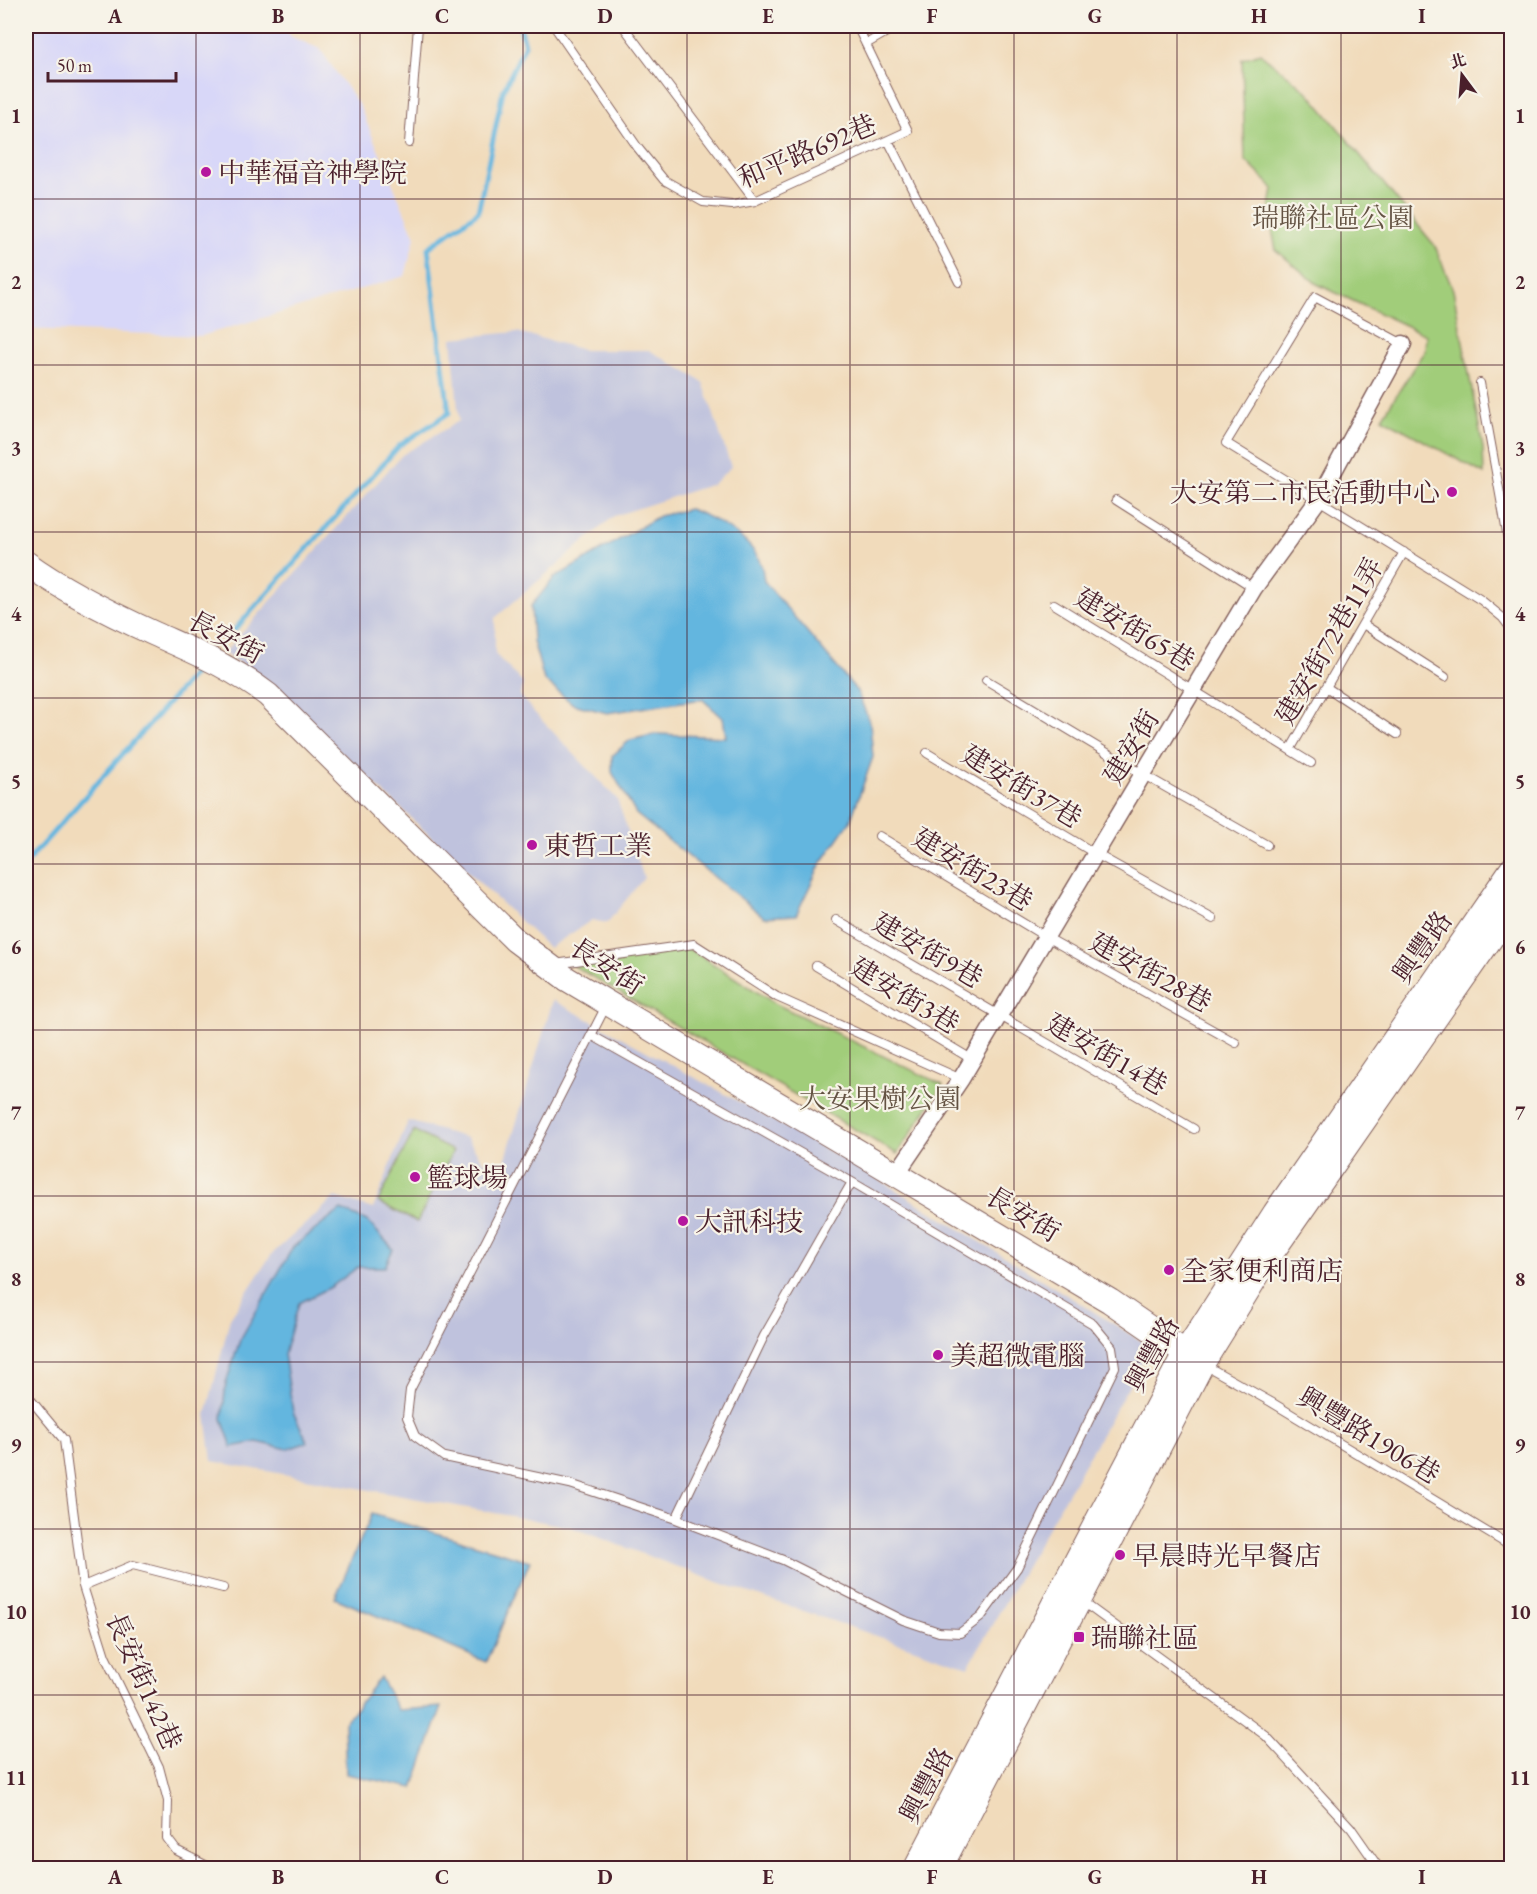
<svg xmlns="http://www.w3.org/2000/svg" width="1537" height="1894" font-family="'EB Garamond','Noto Serif TC',serif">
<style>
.built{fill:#d8d7f8}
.industrial{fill:#bfc2dd}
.green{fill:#a1cd7a;stroke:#767652;stroke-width:1.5}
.water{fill:#63b6df;stroke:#566a85;stroke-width:1.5}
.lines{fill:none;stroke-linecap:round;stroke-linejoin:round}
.stream{stroke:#63b6df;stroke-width:5}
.lane-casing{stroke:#84615d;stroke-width:10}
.street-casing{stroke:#84615d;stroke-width:19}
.secondary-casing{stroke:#84615d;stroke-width:26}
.lane{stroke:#fff;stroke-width:8}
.street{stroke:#fff;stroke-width:16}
.secondary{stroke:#fff;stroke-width:24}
.grid{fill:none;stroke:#4a1f2b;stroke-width:1.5;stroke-opacity:0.55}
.poi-dot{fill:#b5179e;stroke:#f7f3e8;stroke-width:2}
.labels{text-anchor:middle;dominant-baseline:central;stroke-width:4.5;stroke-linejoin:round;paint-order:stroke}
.street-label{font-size:27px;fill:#4a1f2b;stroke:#f7f3e8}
.poi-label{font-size:27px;fill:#4a1f2b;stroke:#f7f3e8;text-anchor:start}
.park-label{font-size:27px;fill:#645343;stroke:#f7f3e8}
.neatline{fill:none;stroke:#4a1f2b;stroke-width:2}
.grid-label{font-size:20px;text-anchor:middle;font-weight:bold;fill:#4a1f2b}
</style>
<rect width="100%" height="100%" fill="#f7f3e8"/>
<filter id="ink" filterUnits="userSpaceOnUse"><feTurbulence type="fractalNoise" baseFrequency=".0167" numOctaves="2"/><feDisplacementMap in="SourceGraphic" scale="12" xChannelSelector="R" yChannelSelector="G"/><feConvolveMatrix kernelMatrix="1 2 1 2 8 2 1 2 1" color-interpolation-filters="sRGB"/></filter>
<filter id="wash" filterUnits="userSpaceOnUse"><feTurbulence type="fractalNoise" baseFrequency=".008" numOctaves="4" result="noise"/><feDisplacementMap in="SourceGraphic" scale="24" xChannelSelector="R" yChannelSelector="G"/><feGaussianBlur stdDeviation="1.35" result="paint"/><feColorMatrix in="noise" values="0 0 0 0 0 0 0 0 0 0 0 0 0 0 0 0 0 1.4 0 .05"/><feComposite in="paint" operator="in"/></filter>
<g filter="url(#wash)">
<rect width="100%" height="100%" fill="#f1dbbb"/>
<!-- built -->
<path class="built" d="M26,26H281L292,37L320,49L360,107L415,237L405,276L201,336L26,329Z"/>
<!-- industrial -->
<path class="industrial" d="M517,332L584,350H649L703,382L731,467L713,484L614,516L495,618V654L523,683L520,695L532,710L617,799L644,878L607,923L592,920L549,948L262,678L224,653L402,455L459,421L452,338Z
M553,1000L862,1169L1151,1347L968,1667L715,1581L571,1527L212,1461L206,1415L230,1318L271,1255L335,1197L373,1209L408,1121L467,1138L483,1161L503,1168Z"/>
<!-- green -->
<path class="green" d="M1260,53L1309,93L1435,246L1453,290L1483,448L1484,474L1382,418L1425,350L1426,335L1317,284L1276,250L1269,214L1273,188L1245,160L1242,59Z
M688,948L776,1004L943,1085L897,1154L572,965Z
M414,1131L453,1151L417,1222L378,1202Z"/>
<!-- water -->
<path class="water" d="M689,509C712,517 751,538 760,562C763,568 763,575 764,581L857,691L870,723L873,757L850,822L820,865L796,915L764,917L636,814L612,772V756L630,740L657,734L726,737L723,718L702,699L607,713L573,704L544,680L533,641L531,606L554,578L659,516Z
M341,1210L367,1221L393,1249L385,1267H358L331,1287L299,1303L284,1354L293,1412L308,1442L288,1449L257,1442L232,1447L222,1419L226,1383L240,1340L293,1247Z
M372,1514L530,1561L486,1662L335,1598Z
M380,1677L398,1710L442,1707L413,1788L346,1774L344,1723Z"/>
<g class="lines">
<!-- stream -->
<path class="stream" d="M229,636L400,445L449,413L428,248L478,212L503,91L525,45L520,26
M26,863L201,666"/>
</g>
</g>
<g filter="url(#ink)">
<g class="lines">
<defs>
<path id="lane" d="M554,26L638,148L664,180L703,202L732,205L755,201L908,131L857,26
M623,26L755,201
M866,44L897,26
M888,140L959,282
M409,143L418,26
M1403,344L1315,297L1226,443L1481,600L1503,618L1512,630
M1480,383L1512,561
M1116,500L1254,588
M1054,604L1311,763
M1363,624L1445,677
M986,680L1144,775L1267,845
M1326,687L1397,734
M1290,750L1404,552
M927,753L1096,854L1213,919
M879,836L1046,937L1236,1043
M836,920L1194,1129
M1495,937L1512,943
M555,964L694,944L777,997L961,1079
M816,966L973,1060
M591,1035L852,1182L1093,1324L1112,1347L1115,1367L1017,1568L981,1617L960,1633L939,1632L903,1620L783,1560L676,1519L570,1484L444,1457L415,1436L407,1417L410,1390L606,1006
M1203,1364L1271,1402L1512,1547
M26,1394L64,1440L83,1586L105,1656L159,1767L168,1801L167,1838L176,1850L211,1868
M676,1519L764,1336L852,1182
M83,1586L133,1565L223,1588
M1080,1600L1266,1736L1351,1828L1379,1868"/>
<path id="street" d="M897,1173L961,1079L1254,588L1318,500L1403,344"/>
<path id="secondary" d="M26,563C64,591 111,614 155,634C197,653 230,666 268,695L515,940L567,979L1110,1301L1202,1364
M916,1868L1185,1353L1275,1213L1512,869
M940,1868L1202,1364L1266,1261L1512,908"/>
</defs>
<!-- lane casing -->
<use href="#lane" class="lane-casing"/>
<!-- street casing -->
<use href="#street" class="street-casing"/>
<!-- secondary casing -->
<use href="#secondary" class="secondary-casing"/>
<!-- lane -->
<use href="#lane" class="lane"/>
<!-- street -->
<use href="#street" class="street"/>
<!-- secondary -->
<use href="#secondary" class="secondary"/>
</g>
</g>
<!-- grid -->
<path class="grid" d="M196,26V1868M360,26V1868M523,26V1868M687,26V1868M850,26V1868M1014,26V1868M1177,26V1868M1341,26V1868M26,199H1512M26,365H1512M26,532H1512M26,698H1512M26,864H1512M26,1030H1512M26,1196H1512M26,1362H1512M26,1529H1512M26,1695H1512"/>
<!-- markers -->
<g class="poi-dot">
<circle cx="206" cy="172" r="6"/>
<circle cx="1452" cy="492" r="6"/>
<circle cx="532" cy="845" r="6"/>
<circle cx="415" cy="1177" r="6"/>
<circle cx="683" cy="1221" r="6"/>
<circle cx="1169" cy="1270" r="6"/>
<circle cx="938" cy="1355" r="6"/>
<circle cx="1120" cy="1555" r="6"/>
<rect x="1073" y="1631" width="12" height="12" rx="3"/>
</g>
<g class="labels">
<!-- street labels -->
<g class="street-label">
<text transform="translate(807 151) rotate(-23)">和平路692巷</text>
<text transform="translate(1135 629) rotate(31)">建安街65巷</text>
<text transform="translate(226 637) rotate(28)">長安街</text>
<text transform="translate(1329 641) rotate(-60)">建安街72巷11弄</text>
<text transform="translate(1131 747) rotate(-59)">建安街</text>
<text transform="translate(1022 786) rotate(31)">建安街37巷</text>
<text transform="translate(973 869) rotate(31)">建安街23巷</text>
<text transform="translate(1422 947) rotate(-55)">興豐路</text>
<text transform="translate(928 950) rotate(30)">建安街9巷</text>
<text transform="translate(607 966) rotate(33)">長安街</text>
<text transform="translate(1151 972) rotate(29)">建安街28巷</text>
<text transform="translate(905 995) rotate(31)">建安街3巷</text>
<text transform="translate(1107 1054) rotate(30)">建安街14巷</text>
<text transform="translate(1023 1214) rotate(31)">長安街</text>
<text transform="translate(1152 1354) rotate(-61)">興豐路</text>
<text transform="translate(1369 1435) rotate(31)">興豐路1906巷</text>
<text transform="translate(144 1681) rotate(66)">長安街142巷</text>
<text transform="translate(926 1785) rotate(-62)">興豐路</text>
</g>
<!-- poi labels -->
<g class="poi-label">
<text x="218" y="172">中華福音神學院</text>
<text x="1440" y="492" text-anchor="end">大安第二市民活動中心</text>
<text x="544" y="845">東哲工業</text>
<text x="427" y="1177">籃球場</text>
<text x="695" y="1221">大訊科技</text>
<text x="1181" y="1270">全家便利商店</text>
<text x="950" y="1355">美超微電腦</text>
<text x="1132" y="1555">早晨時光早餐店</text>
<text x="1091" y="1637">瑞聯社區</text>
</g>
<!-- park labels -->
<g class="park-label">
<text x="1333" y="217">瑞聯社區公園</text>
<text x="880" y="1098">大安果樹公園</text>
</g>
</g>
<!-- margin -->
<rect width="1537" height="1894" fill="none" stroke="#f7f3e8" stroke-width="66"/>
<!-- north arrow -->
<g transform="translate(1462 75) rotate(344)" stroke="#f7f3e8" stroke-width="4.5" paint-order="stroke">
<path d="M0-4.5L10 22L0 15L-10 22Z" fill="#4a1f2b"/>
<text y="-9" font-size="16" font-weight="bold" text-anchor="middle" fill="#4a1f2b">北</text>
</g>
<!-- scale -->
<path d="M48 72v9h128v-9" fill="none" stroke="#4a1f2b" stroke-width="3"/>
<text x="57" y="72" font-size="18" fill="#4a1f2b" stroke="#f7f3e8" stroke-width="4.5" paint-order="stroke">50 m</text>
<rect x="33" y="33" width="1471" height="1828" class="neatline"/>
<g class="grid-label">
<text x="115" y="23">A</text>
<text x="278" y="23">B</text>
<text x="442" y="23">C</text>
<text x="605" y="23">D</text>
<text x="768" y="23">E</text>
<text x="932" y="23">F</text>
<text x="1095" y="23">G</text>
<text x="1259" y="23">H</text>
<text x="1422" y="23">I</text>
<text x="16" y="123">1</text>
<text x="1520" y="123">1</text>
<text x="16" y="289">2</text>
<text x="1520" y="289">2</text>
<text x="16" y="455">3</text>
<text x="1520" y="455">3</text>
<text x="16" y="621">4</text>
<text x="1520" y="621">4</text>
<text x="16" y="788">5</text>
<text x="1520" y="788">5</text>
<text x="16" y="954">6</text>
<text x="1520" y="954">6</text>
<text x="16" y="1120">7</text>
<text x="1520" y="1120">7</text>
<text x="16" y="1286">8</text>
<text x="1520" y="1286">8</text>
<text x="16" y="1452">9</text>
<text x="1520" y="1452">9</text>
<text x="16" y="1619">10</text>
<text x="1520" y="1619">10</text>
<text x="16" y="1785">11</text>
<text x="1520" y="1785">11</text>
<text x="115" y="1884">A</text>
<text x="278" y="1884">B</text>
<text x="442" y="1884">C</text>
<text x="605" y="1884">D</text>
<text x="768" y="1884">E</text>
<text x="932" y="1884">F</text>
<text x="1095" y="1884">G</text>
<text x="1259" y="1884">H</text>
<text x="1422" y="1884">I</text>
</g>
</svg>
